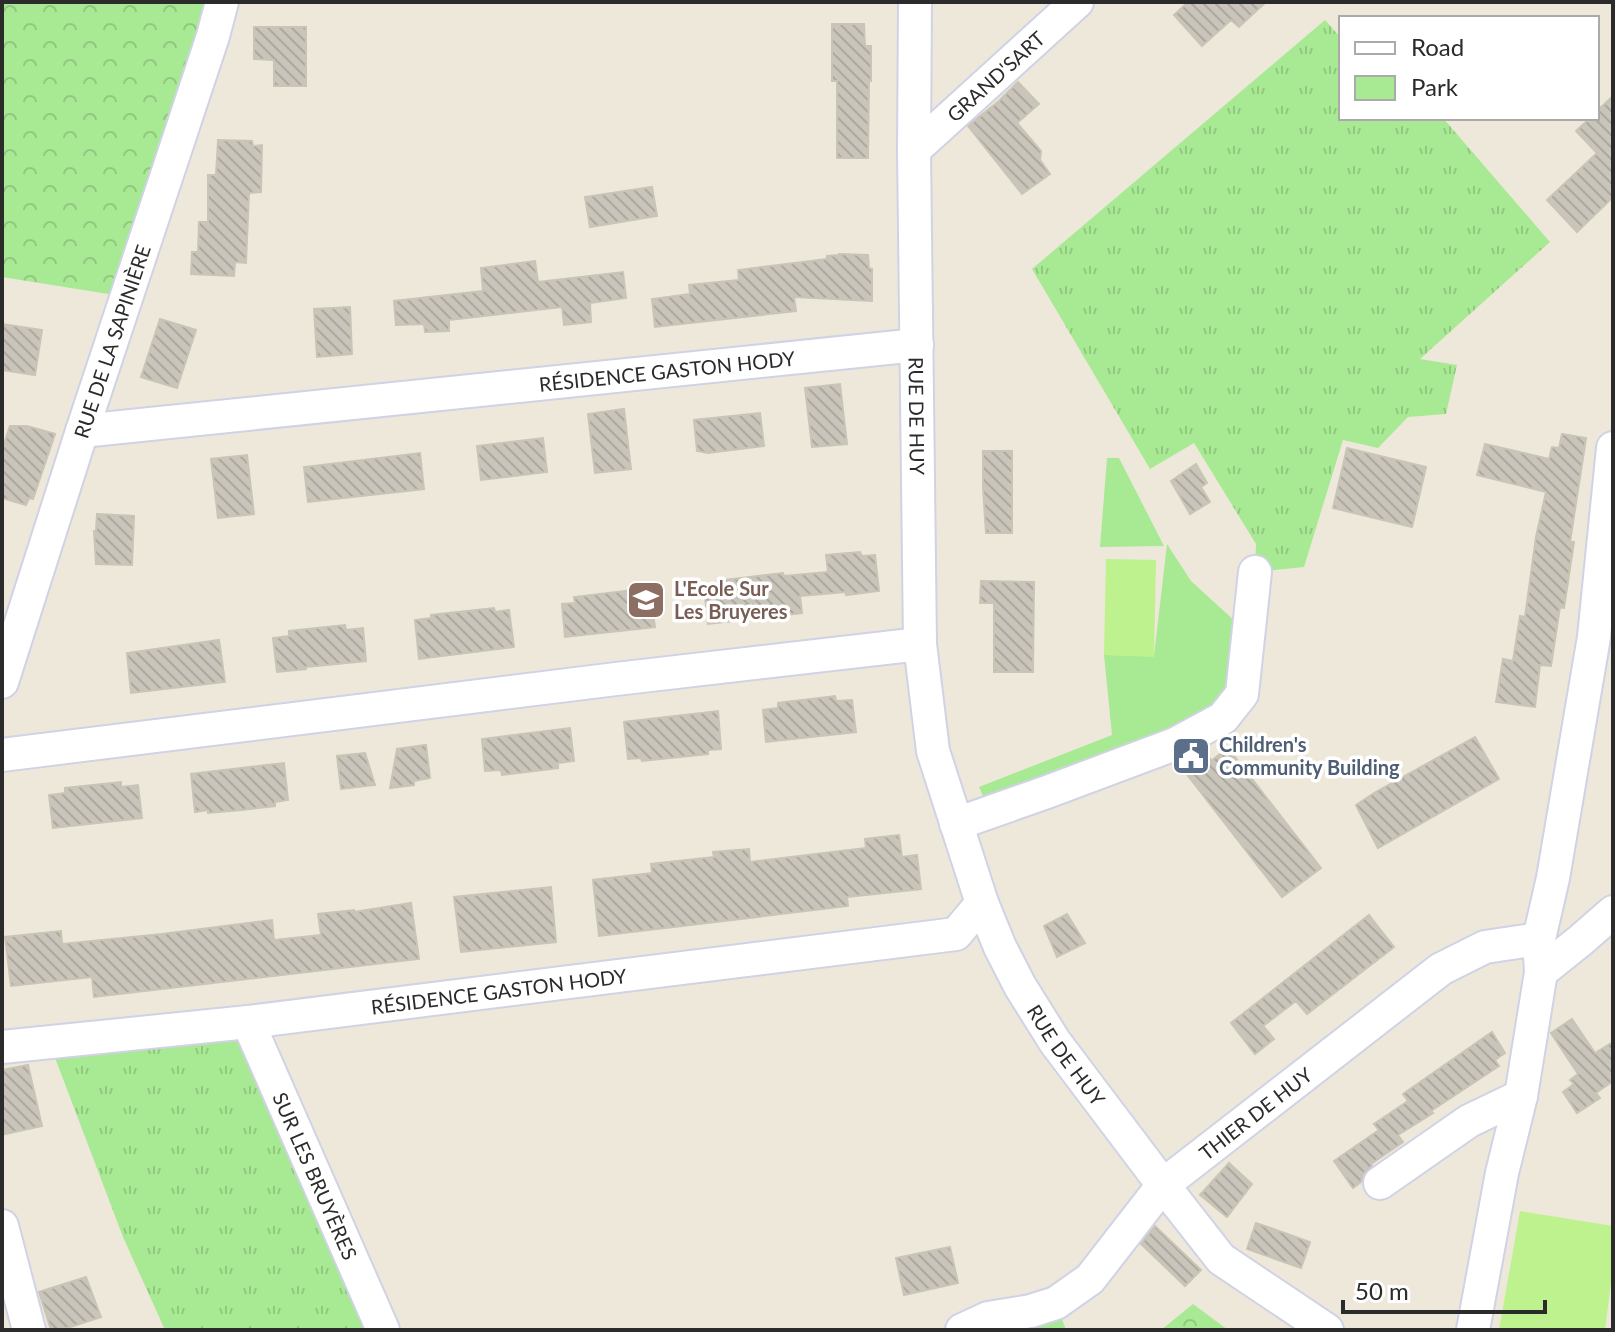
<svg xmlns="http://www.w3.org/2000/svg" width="1615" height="1332" font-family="Lato,sans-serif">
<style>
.grass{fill:url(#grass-tufts)}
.forest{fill:url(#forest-crowns)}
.park{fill:#a8e993}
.pitch{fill:#bdf28e}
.building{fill:url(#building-back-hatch);stroke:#cac4b5;stroke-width:2}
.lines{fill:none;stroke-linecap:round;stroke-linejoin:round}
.street-casing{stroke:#d0d2e5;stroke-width:36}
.street{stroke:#fff;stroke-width:32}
.labels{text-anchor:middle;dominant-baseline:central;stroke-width:7;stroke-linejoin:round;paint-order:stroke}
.street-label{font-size:20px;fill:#2b2b2b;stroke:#fff}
.education-label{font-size:20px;font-weight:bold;fill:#785e54;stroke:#fff;text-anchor:start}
.service-label{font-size:20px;font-weight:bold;fill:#4e5e75;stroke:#fff;text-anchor:start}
</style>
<defs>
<pattern id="grass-tufts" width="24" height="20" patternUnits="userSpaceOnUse" patternTransform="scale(2)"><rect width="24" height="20" fill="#a8e993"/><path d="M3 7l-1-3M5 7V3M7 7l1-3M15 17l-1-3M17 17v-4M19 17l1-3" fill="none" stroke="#91c87f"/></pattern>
<pattern id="forest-crowns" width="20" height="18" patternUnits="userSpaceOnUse" patternTransform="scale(2)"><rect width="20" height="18" fill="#a8e993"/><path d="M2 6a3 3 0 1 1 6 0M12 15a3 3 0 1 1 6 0" fill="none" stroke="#91c87f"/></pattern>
<pattern id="building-back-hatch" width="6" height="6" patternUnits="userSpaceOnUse" patternTransform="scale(2)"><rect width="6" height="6" fill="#c9c5bb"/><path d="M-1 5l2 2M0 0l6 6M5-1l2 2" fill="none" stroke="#ada9a1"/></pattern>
</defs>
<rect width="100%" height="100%" fill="#eee8db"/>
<!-- grass -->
<path class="grass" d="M1325,20L1341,38V118H1443L1550,242L1420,359L1457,365L1446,414L1408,417L1378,448L1343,440L1304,567L1255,572L1256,544L1194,443L1150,469L1032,269Z
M248,1022L383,1330H165L123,1237L49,1042Z
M1056,1303L1066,1330H967Z"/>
<!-- forest -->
<path class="forest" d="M2,2H222L127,297L2,277Z
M1193,1304L1228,1330H1161Z"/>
<!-- park -->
<path class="park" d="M1107,458H1119L1164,546L1100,547Z
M1167,544L1191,581L1248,633L1223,718L990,812L979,787L1112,735L1104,655L1154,656Z"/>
<!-- pitch -->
<path class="pitch" d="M1106,559L1156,560L1154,657L1104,655Z
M1520,1211L1613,1226V1267L1605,1330H1499Z"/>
<!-- building -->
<path class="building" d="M1188,2H1266L1239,27L1231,20L1202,46L1174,15Z
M832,24H864L865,46H871V81H869L868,158H837V81H832Z
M254,27H306V86H274V60L254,59Z
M1018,82L1039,104L1017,123L1041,151L1040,160L1050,174L1022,194L968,126L999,101Z
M1613,96V197L1577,232L1547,200L1597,153L1576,131L1590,118H1597V111Z
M218,140L252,141L253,146L262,145L261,192L249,193L246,263L235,262L234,276L191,274L192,252H198L199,222H208V175H216Z
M652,187L657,216L590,227L585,197Z
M839,254L868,255L869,268L872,269V301L794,297L796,311L655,327L652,299L690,294L689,285L739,280L738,270L827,259V256L839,255Z
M535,261L538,282L623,272L626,298L590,303L591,322L564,325L562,307L449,320V331L425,332L424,324L396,325L394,301L483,291L481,268Z
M350,307L352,354L317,357L314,309Z
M160,319L196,330L177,388L141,377Z
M2,324L42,330L35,375L2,370Z
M840,384L847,444L812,447L805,388Z
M624,409L631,469L595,473L588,414Z
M760,413L764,446L708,453L697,451L694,420Z
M10,426H27L55,434L33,499L29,498L26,505L2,498V450Z
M1562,434L1586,438L1570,542H1574L1564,608L1560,607L1551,666L1540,665L1535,707L1496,702L1503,659L1513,661L1520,616L1525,617L1536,537L1546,492L1477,475L1485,444L1549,459L1552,447L1559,448Z
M543,438L547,472L481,480L477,446Z
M1347,448L1426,467L1412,527L1333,508Z
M983,451H1012V533H986L983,488Z
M420,453L424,489L308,502L304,467Z
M247,455L254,514L218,518L211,459Z
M1196,464L1207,483L1201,487L1210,502L1190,514L1171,481Z
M97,514L134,516L132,565L96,564L94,531H96Z
M860,552L862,556L875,555L879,591L846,595V592L800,596L802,613L708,624L704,587L717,585V581L783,573L784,576L828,572L826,555Z
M981,581L1034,582L1033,672H994V603H980Z
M649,588L655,627L565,637L562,604L575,603L574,597Z
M494,608L495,612L509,610L514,647L419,659L415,620L431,618V615Z
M345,625L346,630L363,628L366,661L306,667V669L277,672L273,638L289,636V631Z
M219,640L225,682L131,693L127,653Z
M835,696L836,701L852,700L856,732L766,742L763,710L778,708V703Z
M718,711L721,749L708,750V754L642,761L641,758L628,759L624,722Z
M570,728L574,761L558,763V768L502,775L501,770L485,771L482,739Z
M1475,737L1499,779L1378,848L1356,805L1374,793Z
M426,745L430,778L414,781V785L390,788L397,749Z
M1228,748L1321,868L1282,897L1185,772L1183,774L1175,764L1206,749L1211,761Z
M365,753L375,785L341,789L337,756Z
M284,763L288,800L275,802V806L242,810L208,813V810L195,812L191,774Z
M121,782V787L138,785L142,818L53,828L49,795L65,793V788Z
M899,835L902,857L917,855L921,889L847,897L848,906L599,936L593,880L652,873L651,864L714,857L713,852L749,849L750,862L866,848L865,839Z
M551,887L556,942L461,952L454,897Z
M411,903L419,959L94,997L92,977L11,986L5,937L61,931L62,944L162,934L272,920L274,940L321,935L318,914L354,910V912Z
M1067,914L1085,943L1057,957L1044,926Z
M1369,915L1394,947L1307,1014L1296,1001L1263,1026L1274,1039L1255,1054L1231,1023Z
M1572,1019L1595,1053L1613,1042V1081L1596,1093L1600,1098L1577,1113L1563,1092L1574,1084L1570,1080L1578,1074L1551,1033Z
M1492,1032L1505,1053L1495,1060L1499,1066L1431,1111L1433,1113L1398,1135L1403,1142L1371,1164L1372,1166L1363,1174L1361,1182L1353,1188L1334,1161L1379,1130L1374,1124L1408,1101L1403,1094Z
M28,1065L42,1126L5,1134L2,1123V1070Z
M1229,1163L1252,1184L1227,1217L1200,1195Z
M1256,1223L1310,1242L1301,1268L1247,1249Z
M1155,1226L1201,1270L1185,1286L1141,1244Z
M950,1247L958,1283L904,1295L896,1258Z
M86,1277L101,1317L61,1330H51L39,1292Z"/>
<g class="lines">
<defs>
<g id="street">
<path id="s1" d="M915,2L914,150L920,644L933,751L982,903L1000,947L1020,986L1055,1042L1163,1185L1221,1259L1327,1330"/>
<path id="s2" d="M914,150L1077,2"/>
<path id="s3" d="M82,431L917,345"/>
<path id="s4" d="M2,682L82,431L213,36L222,2"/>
<path d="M2,755L616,679L920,644"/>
<path d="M956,824L1047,792L1175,744L1223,718L1242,694L1255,572"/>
<path d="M1541,972L1581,940L1613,912"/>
<path id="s5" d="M248,1022L383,1330"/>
<path id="s6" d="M2,1047L248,1022L956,934L982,903"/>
<path d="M1380,1183L1469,1121L1521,1096"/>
<path d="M2,1226L29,1330"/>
<path id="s7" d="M962,1330L988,1318L1031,1311L1056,1303L1090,1279L1163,1185L1441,969L1485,947L1539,939"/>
<path d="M1473,1330L1502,1173L1521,1096L1541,972L1539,939L1553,878L1594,637L1613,448"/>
</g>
</defs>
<!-- street casing -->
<use href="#street" class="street-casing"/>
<!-- street -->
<use href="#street" class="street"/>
</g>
<!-- icons -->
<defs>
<symbol id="school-square" viewBox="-11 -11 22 22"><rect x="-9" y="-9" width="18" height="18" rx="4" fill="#8d6e63" stroke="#fff"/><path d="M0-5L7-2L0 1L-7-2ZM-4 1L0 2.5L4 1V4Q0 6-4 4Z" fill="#fff"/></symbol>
<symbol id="civic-square" viewBox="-11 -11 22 22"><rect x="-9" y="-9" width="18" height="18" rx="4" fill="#5c6f8a" stroke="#fff"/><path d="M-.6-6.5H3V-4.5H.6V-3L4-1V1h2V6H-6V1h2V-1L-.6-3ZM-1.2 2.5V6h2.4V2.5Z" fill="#fff"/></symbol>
</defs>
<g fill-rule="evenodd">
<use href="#school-square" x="624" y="578" width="44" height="44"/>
<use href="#civic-square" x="1169" y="734" width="44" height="44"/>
</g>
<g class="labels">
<!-- street labels -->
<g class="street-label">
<text stroke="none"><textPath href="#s2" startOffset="110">GRAND'SART</textPath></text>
<text stroke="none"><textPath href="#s4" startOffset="358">RUE DE LA SAPINIÈRE</textPath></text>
<text stroke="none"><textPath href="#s3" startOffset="588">RÉSIDENCE GASTON HODY</textPath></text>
<text stroke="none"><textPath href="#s1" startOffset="414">RUE DE HUY</textPath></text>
<text stroke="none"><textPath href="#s6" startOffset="500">RÉSIDENCE GASTON HODY</textPath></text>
<text stroke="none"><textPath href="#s1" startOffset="1084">RUE DE HUY</textPath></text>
<text stroke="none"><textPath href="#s7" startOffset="376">THIER DE HUY</textPath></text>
<text stroke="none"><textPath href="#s5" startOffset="168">SUR LES BRUYÈRES</textPath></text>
</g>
<!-- education labels -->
<g class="education-label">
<text x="674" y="588">L'Ecole Sur<tspan x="674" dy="23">Les Bruyeres</tspan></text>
</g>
<!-- service labels -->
<g class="service-label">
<text x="1219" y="744">Children's<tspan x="1219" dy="23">Community Building</tspan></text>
</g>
</g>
<!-- border -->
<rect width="1615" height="1332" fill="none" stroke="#2b2b2b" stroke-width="8"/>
<!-- legend -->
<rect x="1339" y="16" width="260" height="104" fill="#ffffff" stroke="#aaaaaa" stroke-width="2"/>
<rect x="1355" y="42" width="40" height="12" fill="#ffffff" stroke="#aaaaaa" stroke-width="2"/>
<text x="1411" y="56" font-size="24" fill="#2b2b2b">Road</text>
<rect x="1355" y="76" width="40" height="24" fill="#a8e993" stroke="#aaaaaa" stroke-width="2"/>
<text x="1411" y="96" font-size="24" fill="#2b2b2b">Park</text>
<!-- scale -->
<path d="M1343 1300v12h202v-12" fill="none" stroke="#2b2b2b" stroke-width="4"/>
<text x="1355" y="1300" font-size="24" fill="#2b2b2b" stroke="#ffffff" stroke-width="6" paint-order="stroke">50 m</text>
</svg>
